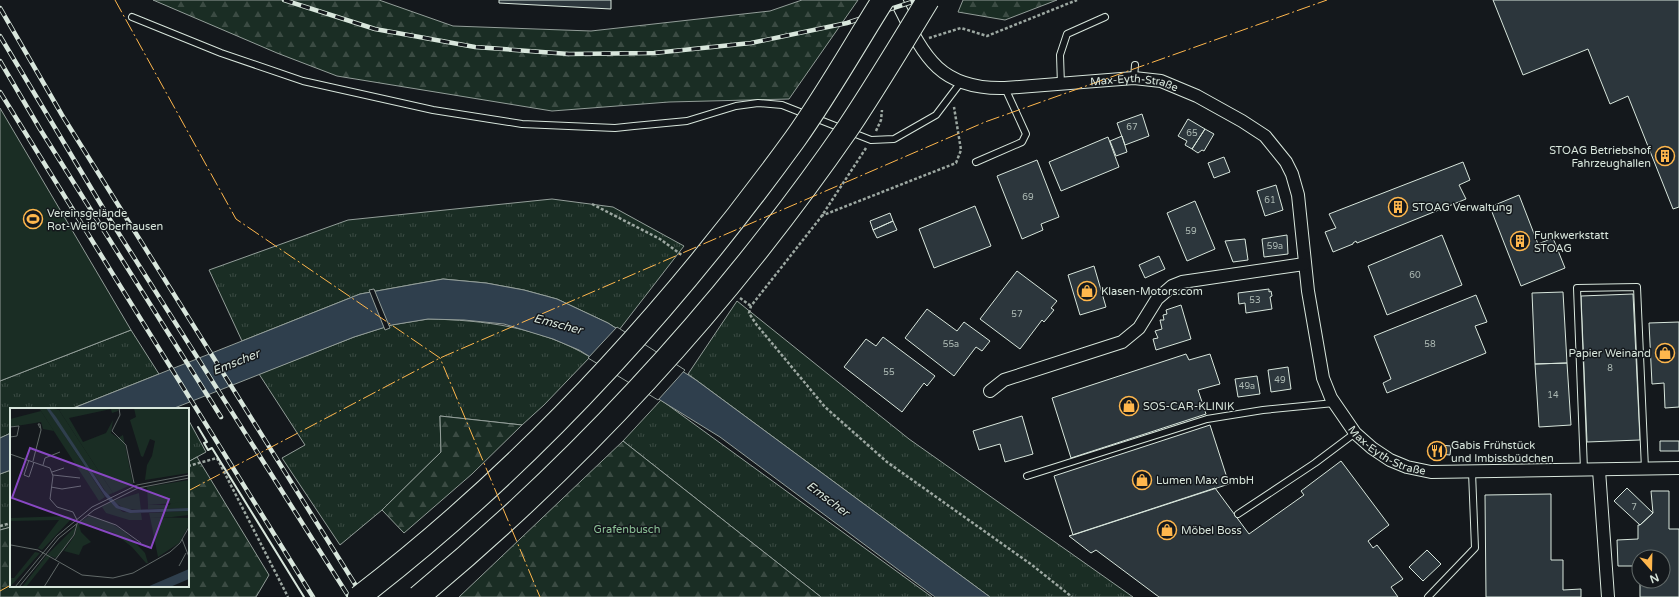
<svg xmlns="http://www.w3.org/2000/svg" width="1679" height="597" font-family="'Varela Round',sans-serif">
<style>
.grass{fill:url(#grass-tufts);stroke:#939e99}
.forest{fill:url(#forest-firs);stroke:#939e99}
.garden{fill:#1a2d24;stroke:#939e99}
.water{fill:#2f3f4d;stroke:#939e99}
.pier{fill:#14181c;stroke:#939e99}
.building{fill:#2c363c;stroke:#d8e6dc}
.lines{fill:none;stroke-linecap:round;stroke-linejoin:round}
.lane-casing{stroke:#d8e6dc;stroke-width:8}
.street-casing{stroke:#d8e6dc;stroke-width:14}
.path{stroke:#9da8a2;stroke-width:2.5;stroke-dasharray:3 2;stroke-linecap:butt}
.lane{stroke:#14181c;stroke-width:6}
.street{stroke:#14181c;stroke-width:12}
.rail-casing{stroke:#d8e6dc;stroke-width:4.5}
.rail{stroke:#14181c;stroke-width:3;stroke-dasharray:9;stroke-linecap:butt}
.highway-bridge-casing{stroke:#d8e6dc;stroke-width:24;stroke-linecap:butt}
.highway-bridge{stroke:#14181c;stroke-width:22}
.wall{stroke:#d8e6dc;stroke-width:2}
.power{stroke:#ffb74d;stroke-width:1;stroke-dasharray:14 3 2 3;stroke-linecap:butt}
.labels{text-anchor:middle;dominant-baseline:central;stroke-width:3;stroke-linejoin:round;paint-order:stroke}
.number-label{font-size:9px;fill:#adbab4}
.street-label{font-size:11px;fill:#d8e6dc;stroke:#14181c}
.poi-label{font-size:11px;fill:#d8e6dc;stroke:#14181c;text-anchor:start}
.park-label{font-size:11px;fill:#8ac095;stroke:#14181c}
.water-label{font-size:12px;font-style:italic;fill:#d8e6dc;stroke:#14181c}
.inset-road{fill:none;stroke:#626a69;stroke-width:1}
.view{fill:#8948c3;fill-opacity:0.15;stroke:#8948c3;stroke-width:2}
.inset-edge{fill:none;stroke:#d8e6dc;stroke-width:2}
</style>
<defs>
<pattern id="grass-tufts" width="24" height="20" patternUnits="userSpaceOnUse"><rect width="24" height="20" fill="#1a2d24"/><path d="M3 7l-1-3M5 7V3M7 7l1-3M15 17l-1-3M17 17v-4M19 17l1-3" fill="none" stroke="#3b4b43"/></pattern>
<pattern id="forest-firs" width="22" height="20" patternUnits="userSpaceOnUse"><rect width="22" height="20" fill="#1a2d24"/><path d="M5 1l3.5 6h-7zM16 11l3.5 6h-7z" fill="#3b4b43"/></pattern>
</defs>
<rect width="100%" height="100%" fill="#14181c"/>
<!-- grass -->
<path class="grass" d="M552,199L613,207L684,246L619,330L608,323L557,299L524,290L486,283L443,279L360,294L242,341L209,270L348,220Z
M737,301L909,439L1133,597H990L688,374Z
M428,319C484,320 540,327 590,357L544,405L522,425L440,416L441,452L382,510L340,545L282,458L305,445L259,374L354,337L391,325Z
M131,330L159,374L71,409H11V433L0,438V381Z
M661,400L932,597H821L623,441Z
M188,419L206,452L188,462Z
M11,470V527L0,530V474Z"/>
<!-- forest -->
<path class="forest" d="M153,0H379L453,26L591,31L770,11L802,0H858L789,99L669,102L552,111L337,76L277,53Z
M963,0H1057L1005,20L958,12Z
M440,416L522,425L472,474L404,533L382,510L441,452Z
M623,441L821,597H459Z
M197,457L269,575L256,597H0V530L11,527V586H188V462Z"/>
<!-- garden -->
<path class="garden" d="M0,108L131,330L0,381Z"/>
<!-- water -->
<path class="water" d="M443,279L486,283L524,290L557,299L608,323L696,380L990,597H935L720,437L579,350L553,339L504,324L464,320L428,319L392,325L354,337L172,409H71L360,294Z
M11,433V470L0,474V438Z"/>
<!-- pier -->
<path class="pier" d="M374,289L390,328L385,330L369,290Z
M617,327L685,370L658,400L588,358Z"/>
<!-- building -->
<path class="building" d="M499,0H611V9L499,3Z
M1493,0H1679V207L1673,209L1628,96L1610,104L1588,49L1523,75Z
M1142,114L1149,136L1125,145L1117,123Z
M1188,119L1205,129L1192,149L1185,145L1187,141L1178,136Z
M1205,129L1214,134L1204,151L1202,150L1198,153L1192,149Z
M1122,136L1127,152L1116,156L1110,141Z
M1108,137L1119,167L1061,191L1049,162Z
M1224,157L1230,172L1214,178L1208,163Z
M1037,160L1059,217L1041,224L1043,230L1022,239L997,176Z
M1463,162L1470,180L1459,185L1466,199L1357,243L1356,241L1353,243V244L1333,252L1325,232L1336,228L1329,214Z
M1276,185L1283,210L1265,216L1257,191Z
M1519,195L1538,244L1553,238L1565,268L1521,286L1490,207Z
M1195,201L1215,249L1187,261L1167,213Z
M975,206L991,246L934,268L919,229Z
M890,213L893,221L873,230L870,221Z
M893,221L897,230L877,238L873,230Z
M1287,235L1288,254L1264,257L1262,239Z
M1442,235L1462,285L1387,315L1368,266Z
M1245,239L1248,260L1233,262L1225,241Z
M1159,256L1165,269L1145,278L1139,265Z
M1094,266L1106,307L1080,315L1068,275Z
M1017,271L1057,301L1051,308L1054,310L1044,322L1042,320L1020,349L980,319Z
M1269,289V292L1271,291L1272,296L1270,297L1272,309L1246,313L1245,303L1239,304L1238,293Z
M1563,292L1567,363L1535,364L1532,293Z
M1633,294L1640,440L1587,442L1581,296Z
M1476,295L1487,322L1475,326L1486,353L1387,393L1383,383L1391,379L1374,336Z
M1181,305L1191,339L1156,350L1153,339L1158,338L1155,331L1162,329L1160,320H1164L1163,315L1167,314L1166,310Z
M927,309L957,331L964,322L990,341L982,351L976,347L954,376L905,338Z
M1679,322V407L1665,408L1664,383L1652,384L1649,323Z
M883,337L935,376L927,386L924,383L902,412L844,367L866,339L876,346Z
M1186,354L1189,360L1210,354L1220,384L1198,390L1206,414L1071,458L1052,398Z
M1567,363L1571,425L1539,427L1535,364Z
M1288,367L1291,389L1271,392L1268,370Z
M1257,376L1260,394L1238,397L1235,379Z
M1022,416L1033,454L1005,462L1000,444L979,450L973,431Z
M1210,425L1229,484L1073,535L1054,476Z
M1660,441H1679V451H1660Z
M1430,444L1451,446L1450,455L1429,453Z
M1341,461L1389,525L1368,541L1373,548L1377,545L1403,579L1391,587L1398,597H1159L1096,550L1091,553L1069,536L1215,488L1249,534L1304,495L1301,491Z
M1627,488L1653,513L1640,525L1614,501Z
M1651,491H1669V529H1679V597H1640V581H1663V557H1639V566H1618L1617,540L1638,539V525H1640L1653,513Z
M1551,494V560H1563V590L1581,589V597H1486L1485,495Z
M1427,550L1441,564L1423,581L1409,567Z"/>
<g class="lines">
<defs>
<path id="lane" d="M132,17L221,53L303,81L433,110L522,124L615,128L634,126L687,121L736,106L758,103L782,105L871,140L894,139L936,115L961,82
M1134,78L1135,65
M1061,85L1060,55L1067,34L1105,17
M976,162L1022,142L1026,134L1005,88
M1584,470L1577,288L1637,287L1645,469
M1027,476L1207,419L1263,410L1334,403
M1238,514L1315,463L1355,433
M1428,597L1475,548L1472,472"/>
<g id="street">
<path id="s1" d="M896,0C923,54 937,90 1005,88L1134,78L1161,81L1197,96L1242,121L1265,136L1286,162L1292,174L1298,195L1308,291L1323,378L1331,398L1355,433L1372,448L1390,460L1407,467L1431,472L1679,468"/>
<path d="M990,391L1004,380L1122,342L1139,328L1157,299L1172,286L1182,282L1304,264"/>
<path d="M1599,470L1608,597"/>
</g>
</defs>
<!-- lane casing -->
<use href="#lane" class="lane-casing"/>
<!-- street casing -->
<use href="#street" class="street-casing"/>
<!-- path -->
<path class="path" d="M929,38L961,28L987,36L1077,0
M876,131L881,120L882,110
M866,148L821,217L751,306L749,313L756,324L825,407L887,462L1032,565L1072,597
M592,204L660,239L683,256
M821,216L956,163L961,150L954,107
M740,298L751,306
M188,466L217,458L288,597
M0,526L11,523"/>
<!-- lane -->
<use href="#lane" class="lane"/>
<!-- street -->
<use href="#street" class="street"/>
<defs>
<path id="rail" d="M284,0L375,29L475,47L569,54L654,53L751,43L847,23L918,0
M0,8L62,115L363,597
M0,36L109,218L349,597
M0,61L40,129L221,417
M0,92L313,597"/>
</defs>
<!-- rail casing -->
<use href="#rail" class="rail-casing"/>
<!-- rail -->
<use href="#rail" class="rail"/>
<defs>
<path id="highway-bridge" d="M359,597C527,468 671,310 795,139C827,94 854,46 883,0
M418,597C582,461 727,303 848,128C876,86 902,43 928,0"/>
</defs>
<!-- highway-bridge casing -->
<use href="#highway-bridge" class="highway-bridge-casing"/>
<!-- highway-bridge -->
<use href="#highway-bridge" class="highway-bridge"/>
<!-- wall -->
<path class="wall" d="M198,427L207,442L204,443L208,450L212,448L304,597"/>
<!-- power -->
<path class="power" d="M115,0L236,219L440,358L540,597
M188,491L440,358L985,122L1327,0
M0,591L11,585"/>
</g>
<!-- icons -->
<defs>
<symbol id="building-ring" viewBox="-11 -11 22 22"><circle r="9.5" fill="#14181c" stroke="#ffb74d" stroke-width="1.5"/><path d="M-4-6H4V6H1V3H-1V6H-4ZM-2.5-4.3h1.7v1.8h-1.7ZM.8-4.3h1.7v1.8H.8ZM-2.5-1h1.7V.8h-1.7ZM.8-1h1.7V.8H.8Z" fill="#ffb74d"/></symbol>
<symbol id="stadium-ring" viewBox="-11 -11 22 22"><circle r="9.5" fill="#14181c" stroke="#ffb74d" stroke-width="1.5"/><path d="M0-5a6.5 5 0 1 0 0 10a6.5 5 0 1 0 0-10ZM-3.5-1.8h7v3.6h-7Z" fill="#ffb74d"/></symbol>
<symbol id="shop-ring" viewBox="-11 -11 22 22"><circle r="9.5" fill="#14181c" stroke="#ffb74d" stroke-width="1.5"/><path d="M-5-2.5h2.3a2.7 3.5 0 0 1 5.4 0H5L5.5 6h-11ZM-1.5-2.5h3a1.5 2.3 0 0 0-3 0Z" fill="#ffb74d"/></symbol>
<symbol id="restaurant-ring" viewBox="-11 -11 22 22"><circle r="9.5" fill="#14181c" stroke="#ffb74d" stroke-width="1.5"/><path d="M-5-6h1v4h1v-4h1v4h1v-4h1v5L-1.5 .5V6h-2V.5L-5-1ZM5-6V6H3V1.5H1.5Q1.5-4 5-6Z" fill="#ffb74d"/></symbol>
</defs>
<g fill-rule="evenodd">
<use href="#building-ring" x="1654" y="145" width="22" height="22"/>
<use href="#building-ring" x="1387" y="196" width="22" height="22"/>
<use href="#stadium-ring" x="22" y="208" width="22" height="22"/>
<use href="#building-ring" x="1509" y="230" width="22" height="22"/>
<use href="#shop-ring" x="1076" y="280" width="22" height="22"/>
<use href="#shop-ring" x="1654" y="342" width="22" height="22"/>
<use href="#shop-ring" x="1118" y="395" width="22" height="22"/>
<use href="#restaurant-ring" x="1426" y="440" width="22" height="22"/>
<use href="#shop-ring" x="1131" y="469" width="22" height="22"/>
<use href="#shop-ring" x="1156" y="519" width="22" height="22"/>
</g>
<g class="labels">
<!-- number labels -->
<g class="number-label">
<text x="1132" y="127">67</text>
<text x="1192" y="133">65</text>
<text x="1028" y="197">69</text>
<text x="1270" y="200">61</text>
<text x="1191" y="231">59</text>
<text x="1275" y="246">59a</text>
<text x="1415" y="275">60</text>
<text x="1255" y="300">53</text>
<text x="1017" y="314">57</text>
<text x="951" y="344">55a</text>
<text x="1430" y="344">58</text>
<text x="1610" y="368">8</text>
<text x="889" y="372">55</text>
<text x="1280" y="380">49</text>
<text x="1247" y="386">49a</text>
<text x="1553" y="395">14</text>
<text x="1634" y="507">7</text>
</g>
<!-- street labels -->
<g class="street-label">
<text stroke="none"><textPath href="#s1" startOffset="282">Max-Eyth-Straße</textPath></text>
<text stroke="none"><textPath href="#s1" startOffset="781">Max-Eyth-Straße</textPath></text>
</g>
<!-- poi labels -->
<g class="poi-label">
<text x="1651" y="150" text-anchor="end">STOAG Betriebshof<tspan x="1651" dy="13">Fahrzeughallen</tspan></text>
<text x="1412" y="207">STOAG Verwaltung</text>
<text x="47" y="213">Vereinsgelände<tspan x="47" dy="13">Rot-Weiß Oberhausen</tspan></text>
<text x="1534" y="235">Funkwerkstatt<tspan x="1534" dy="13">STOAG</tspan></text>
<text x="1101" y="291">Klasen-Motors.com</text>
<text x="1651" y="353" text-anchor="end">Papier Weinand</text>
<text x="1143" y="406">SOS-CAR-KLINIK</text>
<text x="1451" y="445">Gabis Frühstück<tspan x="1451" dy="13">und Imbissbüdchen</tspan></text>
<text x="1156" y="480">Lumen Max GmbH</text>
<text x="1181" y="530">Möbel Boss</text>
</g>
<!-- park labels -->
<g class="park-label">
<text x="627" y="529">Grafenbusch</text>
</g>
<!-- water labels -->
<g class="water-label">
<text transform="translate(558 324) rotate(15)">Emscher</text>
<text transform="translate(236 362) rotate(-22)">Emscher</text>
<text transform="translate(828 499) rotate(37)">Emscher</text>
</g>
</g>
<!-- overview -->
<g transform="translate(10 408)">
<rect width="179" height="179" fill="#14181c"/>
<path d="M29,0H36L41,7L95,89L89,93ZM39,0L49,2L103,85L98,87ZM129,85L131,102L115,101L103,93ZM100,94L113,104L131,105L132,112H119L96,105L92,99ZM161,94H179V100L138,101V97H160ZM179,103V107L162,109H140L139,105Z" fill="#1a2d24"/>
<path d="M57,0H108V3L102,5L101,1L59,10L73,34L96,25L103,12L101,25L108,30L113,27L123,76L103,85L49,2ZM124,0H179V65L135,72L137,57L142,48L145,33L140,31L133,49L131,48L120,12L126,9ZM31,3L44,23L33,21L31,14L0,19V11ZM179,72V94L138,97L137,79ZM58,108L62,110L32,142L28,140L49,112L0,113V110ZM79,108L99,114L115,124L135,145L138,155H136L122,139L104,125L78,116L69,117L71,124L81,134L73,138L69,147L54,143L65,127L67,116ZM66,118L64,126L53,143L45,150L41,148L16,179H12L36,148ZM25,144L30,145L0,179L1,170H4Z" fill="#1a2d24"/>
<path d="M140,109L179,110V117L169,135L148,149Z" fill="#1a2d24"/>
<path d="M36,0H39L46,9L94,82L109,98L122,102L179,100V103L120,105L106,100L95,88ZM179,161V171L160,179H137Z" fill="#2f3f4d"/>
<path class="inset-road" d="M109,0L110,7L102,23L116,37L124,75M0,19L9,18L7,28L0,29M0,46L40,60L43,68L40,91L47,99L63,104L67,112M19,52L14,67L19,69L24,54M23,53L31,22L30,16H28L30,20M33,57L35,50L50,44M42,64L54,60M43,67L70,70M41,79L52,81L71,78M78,107L106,117L131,135M172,131L179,149M1,137L28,142L72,167L103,170L123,165L160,144L170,135L179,119M45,152L64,127L67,116M169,158L176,145M5,179L47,128L82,99L127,77L179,67M9,179L49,130L84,102L128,80L179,70M34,179L49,155"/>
<path class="view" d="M20,40L159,91L141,140L2,90Z"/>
<rect width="179" height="179" class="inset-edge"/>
</g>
<!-- north arrow -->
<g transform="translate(1651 569) rotate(160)"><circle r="19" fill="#14181c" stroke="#626a69"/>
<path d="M0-3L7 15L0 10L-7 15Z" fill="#ffb74d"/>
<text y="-6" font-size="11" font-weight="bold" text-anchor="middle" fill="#d8e6dc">N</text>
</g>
</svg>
